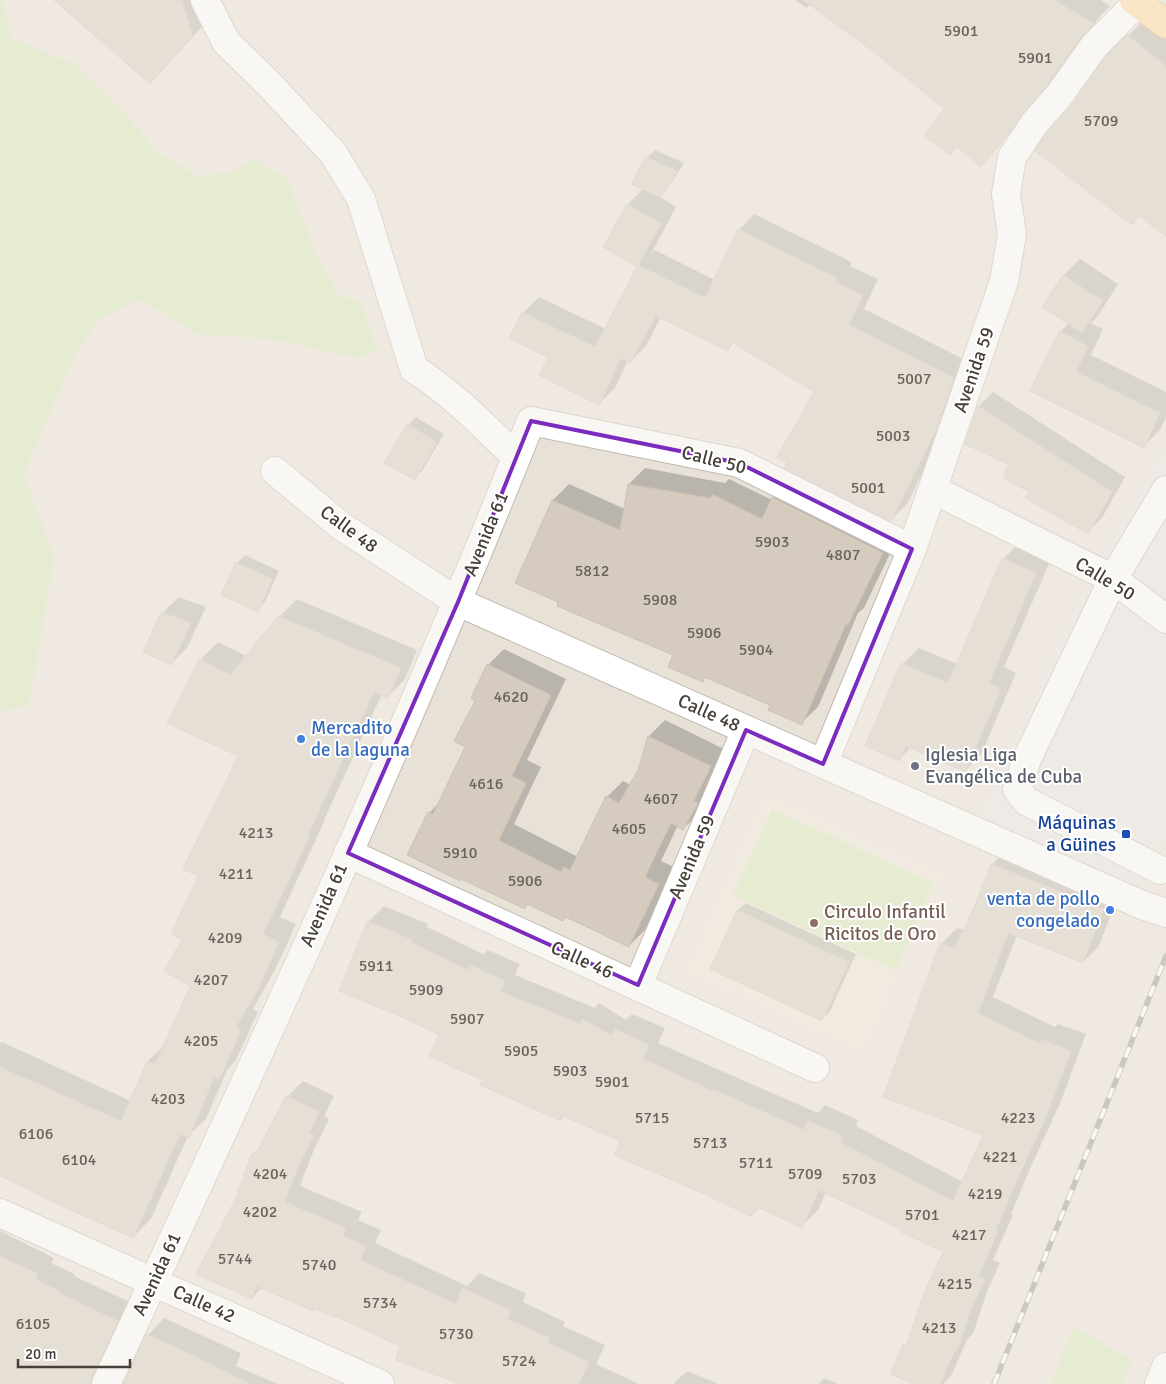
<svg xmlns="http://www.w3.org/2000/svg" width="1166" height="1384" font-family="Signika,sans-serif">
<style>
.residential{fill:#e8e1d8}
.education{fill:#ece3d4}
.green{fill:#d4e6b4}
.parking{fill:#e6e3e1}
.shadow{fill:#0003}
.building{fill:#d5cbbf;stroke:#d0c2b3}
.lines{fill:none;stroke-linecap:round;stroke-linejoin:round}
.minor-casing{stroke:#c2baaf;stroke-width:30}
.major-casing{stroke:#dfb36c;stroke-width:30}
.minor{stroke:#fff;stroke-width:28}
.major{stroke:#fad79c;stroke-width:28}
.rail-casing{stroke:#989898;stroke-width:5.5}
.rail{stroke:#fff;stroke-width:4;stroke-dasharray:11;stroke-linecap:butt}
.marked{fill:none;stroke:#7b2cbf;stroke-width:4;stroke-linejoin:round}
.shop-dot{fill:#3f7fe0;stroke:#fff;stroke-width:2}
.worship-dot{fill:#6b7280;stroke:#fff;stroke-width:2}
.transit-dot{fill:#1a4fb4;stroke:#fff;stroke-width:2}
.education-dot{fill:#8d6e63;stroke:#fff;stroke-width:2}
.labels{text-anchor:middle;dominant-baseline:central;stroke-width:4;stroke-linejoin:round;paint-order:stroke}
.number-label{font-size:16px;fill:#6a635a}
.street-label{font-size:19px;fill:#474038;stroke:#fff}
.shop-label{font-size:19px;fill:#366cbe;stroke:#fff;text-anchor:start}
.worship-label{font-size:19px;fill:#5b616d;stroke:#fff;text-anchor:start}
.transit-label{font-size:19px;fill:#164399;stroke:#fff;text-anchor:end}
.education-label{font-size:19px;fill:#785e54;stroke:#fff;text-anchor:start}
</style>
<rect width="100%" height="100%" fill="#f4f0e9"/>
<!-- residential -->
<path class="residential" d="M0,0H1166V1384H0Z"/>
<!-- education -->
<path class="education" d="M765,793L944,874L864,1053L685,972Z"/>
<!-- green -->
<path class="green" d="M0,0H3L11,37L75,65L123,111L157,152L197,176L231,173L255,159L288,180L316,255L339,295L362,303L378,351L358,358L266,338L199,335L139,299L100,319L75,355L24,473L54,560L29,703L0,713Z
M772,809L933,883L895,970L733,895Z
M1074,1327L1132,1360L1121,1384H1051Z"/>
<!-- parking -->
<path class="parking" d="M1166,448V835L1138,900L978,822L1076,604L1100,559Z"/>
<!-- shadow -->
<path class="shadow" d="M56,0H203L209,19L166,66Z
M795,0H1101L1110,6L1100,16L1066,65L998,147L981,165L945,108L872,49L811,4L807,8Z
M1145,19L1166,35V234L1074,104L1108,56Z
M655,150L684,163L668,188L660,197L676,207L651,254L655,250L715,280L739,230L754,214L852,262L850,266L878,279L864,309L969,362L952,413L907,504L891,520L815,391L735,342L727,350L661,317L646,346L630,362L628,360L615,388L599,404L549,357L523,313L539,297L606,329L641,262L637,266L605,246L628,204L644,188L647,158Z
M1080,259L1118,284L1098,316L1091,323L1103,329L1091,355L1166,392V417L1160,430L1144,446L1031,390L1060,332L1069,323L1044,307L1064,275Z
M993,392L1125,477L1102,518L1087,532L1031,491L1011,465L966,443L979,406Z
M416,417L444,434L422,471L414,479L408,425Z
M645,468L725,483L729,479L772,500L789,481L898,537L864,608L858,613L818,707L801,723L771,705L706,677L702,680L675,655L516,582L553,500L569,484L625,509L629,484Z
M1019,543L1052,557L1004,667L1016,673L981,755L965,771L911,747L899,759L903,664L919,648L957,664L1003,559Z
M245,555L279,571L265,602L257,610L237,563Z
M179,597L206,607L187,648L171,664L162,613Z
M297,599L417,650L405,679L388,697L382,694L324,820H325L280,917L296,924L275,970L253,1009L258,1012L236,1060L227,1070L206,1119L188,1136L151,1219L133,1237L0,1176V1043L2,1042L131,1101L148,1061L165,1044L192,985L183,939L199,876L240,756L169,722L200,660L218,642L246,656L279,617Z
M504,649L566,679L527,760L541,767L514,824L576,856L581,852L607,797L623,781L631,785L639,770L649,736L665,720L726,750L699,813L683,829L678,825L661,861L674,867L645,930L629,946L567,916L529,903L525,907L429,813L440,802L467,746L477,700L488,665Z
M1008,848L1119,893L1099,946L1083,962L1017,935L993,997L1055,1027L1058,1024L1086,1034L1061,1101L1029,1171L1011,1214L1013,1215L993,1260L1000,1263L987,1292L973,1334L968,1338L951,1376L943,1384H916L904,1346L910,1340L944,1251L904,1229L826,1192L818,1210L802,1226L760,1207L752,1215L622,1141L565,1115L561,1119L484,1080L441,1034L403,1016L368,922L384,906L428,924L427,927L483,954L488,950L520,964L515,975L595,1008L599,1003L626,1020L632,1014L665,1028L658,1043L818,1113L825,1105L858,1120L856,1126L963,1182L985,1134L941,944L957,928L964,930L992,864Z
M746,903L856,954L830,1011L822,1019L712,968L738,910Z
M303,1081L334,1096L324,1116L329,1119L314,1150L300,1186L362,1212L358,1220L381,1230L375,1243L467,1286L479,1273L526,1293L523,1302L565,1322L563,1326L605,1345L596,1364L639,1384H467L402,1345L335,1315L314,1307L312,1309L262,1287L252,1298L236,1201L254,1153L263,1144L287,1097Z
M0,1231L54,1258L51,1263L75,1274L74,1276L134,1304L117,1382L125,1383L148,1335L164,1318L241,1353L236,1366L278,1384H23L0,1358Z
M687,1371L719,1384H673Z
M824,1378L839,1384H818Z"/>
<!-- building -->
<path class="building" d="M54,0H182L193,36L150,84Z
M803,0H1055L1094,24L1082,36L1048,84L981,167L957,147L950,155L924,136L944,108L871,50Z
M1127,35L1166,66V236L1139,216L1132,225L1035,151L1046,133L1073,103L1107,55Z
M646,157L677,171L661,198L631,184Z
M627,204L661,223L637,267L603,247Z
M738,229L837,278L835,282L863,295L849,325L954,378L936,430L891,521L784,468L787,462L777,457L814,392L732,342L728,351L656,316L630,363L621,358L599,405L539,375L548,358L509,338L522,312L595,347L638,265L705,298Z
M1063,275L1103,301L1082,333L1042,307Z
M1059,331L1088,346L1076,372L1160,413L1144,448L1030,391Z
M978,406L1112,492L1088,534L1025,498L1029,492L1003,478L1009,465L965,444Z
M407,424L437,442L415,480L384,463Z
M628,484L710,498L712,494L762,519L772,497L883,553L848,625L846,624L802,725L768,710L770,705L704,677L703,682L668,667L673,655L557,606L558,602L515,583L552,500L620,530Z
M1002,558L1036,573L989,683L1001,689L965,772L906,746L899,761L865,746L901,663L948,683Z
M236,562L272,579L258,612L221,595Z
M161,612L191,623L171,665L143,652Z
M278,616L401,668L388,698L374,692L307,837L309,838L263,934L279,942L258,989L236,1027L241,1030L219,1080L214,1077L189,1138L180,1134L133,1238L42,1197V1196L0,1176V1067L121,1121L147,1061L155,1064L190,986L164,971L182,939L171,934L198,876L183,869L238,756L167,723L199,659L230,675Z
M487,664L551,695L512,776L526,783L499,840L561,872L564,867L570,870L606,796L619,803L638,770L648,736L711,766L694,801L698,803L696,807L683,830L671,823L645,877L659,884L629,947L566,917L563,921L527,904L525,909L461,879L460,881L407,855L428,812L433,814L465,747L454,741L475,701L471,698Z
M991,864L1104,909L1083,963L1008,933L978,1013L1039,1043L1041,1039L1071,1051L1045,1119L1013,1189L996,1230L998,1231L978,1277L985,1279L971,1309L957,1351L955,1350L940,1384H913L890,1374L903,1345L906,1346L925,1290L943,1252L901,1232L902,1230L819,1190L802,1228L757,1207L752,1217L707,1195L614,1155L620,1141L563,1116L561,1121L480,1085L482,1080L429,1056L439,1035L402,1017L339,991L367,921L413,940L412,943L468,970L470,965L505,981L500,991L580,1024L582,1019L612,1036L615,1029L649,1045L643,1059L713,1091V1089L804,1130L808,1121L843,1136L840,1142L953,1201L983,1135L883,1097L940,943L954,948L972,913Z
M737,910L849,962L822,1021L710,969Z
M286,1096L319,1112L309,1133L314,1135L298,1167L285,1202L346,1228L343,1236L366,1246L360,1260L456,1304L462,1288L511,1310L507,1319L550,1338L548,1343L589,1362L579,1384H460L396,1360L400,1346L335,1316L334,1317L313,1308V1311L256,1286L252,1299L196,1274L235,1200L252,1153L256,1154Z
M0,1256L38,1274L36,1280L60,1291L59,1293L118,1321L92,1377L91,1384H0Z
M146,1334L171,1345L251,1384H123Z"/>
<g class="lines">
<defs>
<path id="minor" d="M205,0L226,42L269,84L333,153L361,199L414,369C452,393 484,426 516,457
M275,471L341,526L458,602L1142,905L1166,913
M934,490L1113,579L1166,619
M823,764L912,549L1004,281L1012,234L1006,194L1012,157L1034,124L1060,94L1095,45L1140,0
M348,853L815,1068
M1160,870L1026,801L1017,789L1027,759L1113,579L1166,490
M638,985L746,730
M0,1213L380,1384
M106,1384C254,1066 401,747 531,421L739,463L912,549
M1159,1384L1166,1367"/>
<path id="major" d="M1134,0L1166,24"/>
</defs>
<!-- minor casing -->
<use href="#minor" class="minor-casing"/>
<!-- major casing -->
<use href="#major" class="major-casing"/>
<!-- minor -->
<use href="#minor" class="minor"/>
<!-- major -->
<use href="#major" class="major"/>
<defs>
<path id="rail" d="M994,1384L1166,956"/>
</defs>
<!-- rail casing -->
<use href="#rail" class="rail-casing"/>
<!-- rail -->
<use href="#rail" class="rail"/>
</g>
<!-- marked area -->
<path d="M0 0H1166V1384H0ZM531,421L739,463L912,549L823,764L746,730L638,985L348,853L458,602Z" fill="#f4f0e9" fill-opacity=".55" fill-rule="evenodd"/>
<path class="marked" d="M531,421L739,463L912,549L823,764L746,730L638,985L348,853L458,602Z"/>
<!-- markers -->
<g class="shop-dot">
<circle cx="301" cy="739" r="5"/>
<circle cx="1110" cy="910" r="5"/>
</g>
<circle class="worship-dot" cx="915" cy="766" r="5"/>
<rect class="transit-dot" x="1121" y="829" width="10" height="10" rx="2.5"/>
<circle class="education-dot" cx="814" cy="923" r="5"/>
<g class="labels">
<!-- number labels -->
<g class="number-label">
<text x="961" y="31">5901</text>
<text x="1035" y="58">5901</text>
<text x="1101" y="121">5709</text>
<text x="914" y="379">5007</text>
<text x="893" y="436">5003</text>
<text x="868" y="488">5001</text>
<text x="772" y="542">5903</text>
<text x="843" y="555">4807</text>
<text x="592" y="571">5812</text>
<text x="660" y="600">5908</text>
<text x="704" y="633">5906</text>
<text x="756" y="650">5904</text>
<text x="511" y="697">4620</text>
<text x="486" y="784">4616</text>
<text x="661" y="799">4607</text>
<text x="629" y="829">4605</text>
<text x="256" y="833">4213</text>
<text x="460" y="853">5910</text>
<text x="236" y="874">4211</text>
<text x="525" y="881">5906</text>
<text x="225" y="938">4209</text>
<text x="376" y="966">5911</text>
<text x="211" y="980">4207</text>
<text x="426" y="990">5909</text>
<text x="467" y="1019">5907</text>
<text x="201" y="1041">4205</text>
<text x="521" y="1051">5905</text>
<text x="570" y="1071">5903</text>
<text x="612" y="1082">5901</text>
<text x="168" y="1099">4203</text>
<text x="652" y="1118">5715</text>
<text x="1018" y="1118">4223</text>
<text x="36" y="1134">6106</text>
<text x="710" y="1143">5713</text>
<text x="1000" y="1157">4221</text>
<text x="79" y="1160">6104</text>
<text x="756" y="1163">5711</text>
<text x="270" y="1174">4204</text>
<text x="805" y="1174">5709</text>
<text x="859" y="1179">5703</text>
<text x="985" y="1194">4219</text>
<text x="260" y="1212">4202</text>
<text x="922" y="1215">5701</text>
<text x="969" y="1235">4217</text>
<text x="235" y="1259">5744</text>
<text x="319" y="1265">5740</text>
<text x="955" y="1284">4215</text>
<text x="380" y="1303">5734</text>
<text x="33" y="1324">6105</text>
<text x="939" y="1328">4213</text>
<text x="456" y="1334">5730</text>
<text x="519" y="1361">5724</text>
</g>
<!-- street labels -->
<g class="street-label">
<text transform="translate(974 370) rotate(-71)">Avenida 59</text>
<text transform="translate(714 460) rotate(14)">Calle 50</text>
<text transform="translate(349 529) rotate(36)">Calle 48</text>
<text transform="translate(486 534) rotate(-68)">Avenida 61</text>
<text transform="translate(1105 579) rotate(31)">Calle 50</text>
<text transform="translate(709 713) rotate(24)">Calle 48</text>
<text transform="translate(692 857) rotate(-67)">Avenida 59</text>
<text transform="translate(324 905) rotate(-66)">Avenida 61</text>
<text transform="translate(582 960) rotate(24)">Calle 46</text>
<text transform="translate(157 1274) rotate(-65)">Avenida 61</text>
<text transform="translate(204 1304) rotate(24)">Calle 42</text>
</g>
<!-- shop labels -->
<g class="shop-label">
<text x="311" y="728">Mercadito<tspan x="311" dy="22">de la laguna</tspan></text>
<text x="1100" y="899" text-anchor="end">venta de pollo<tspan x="1100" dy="22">congelado</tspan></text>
</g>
<!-- worship labels -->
<g class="worship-label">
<text x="925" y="755">Iglesia Liga<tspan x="925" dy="22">Evangélica de Cuba</tspan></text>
</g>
<!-- transit labels -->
<g class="transit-label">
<text x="1116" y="823">Máquinas<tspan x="1116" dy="22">a Güines</tspan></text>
</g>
<!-- education labels -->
<g class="education-label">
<text x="824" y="912">Circulo Infantil<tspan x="824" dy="22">Ricitos de Oro</tspan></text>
</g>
</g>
<!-- scale -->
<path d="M18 1359v8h112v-8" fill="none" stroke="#474038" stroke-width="2.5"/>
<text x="25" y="1359" font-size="15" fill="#474038" stroke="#ffffff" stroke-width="4" paint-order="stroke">20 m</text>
</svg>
